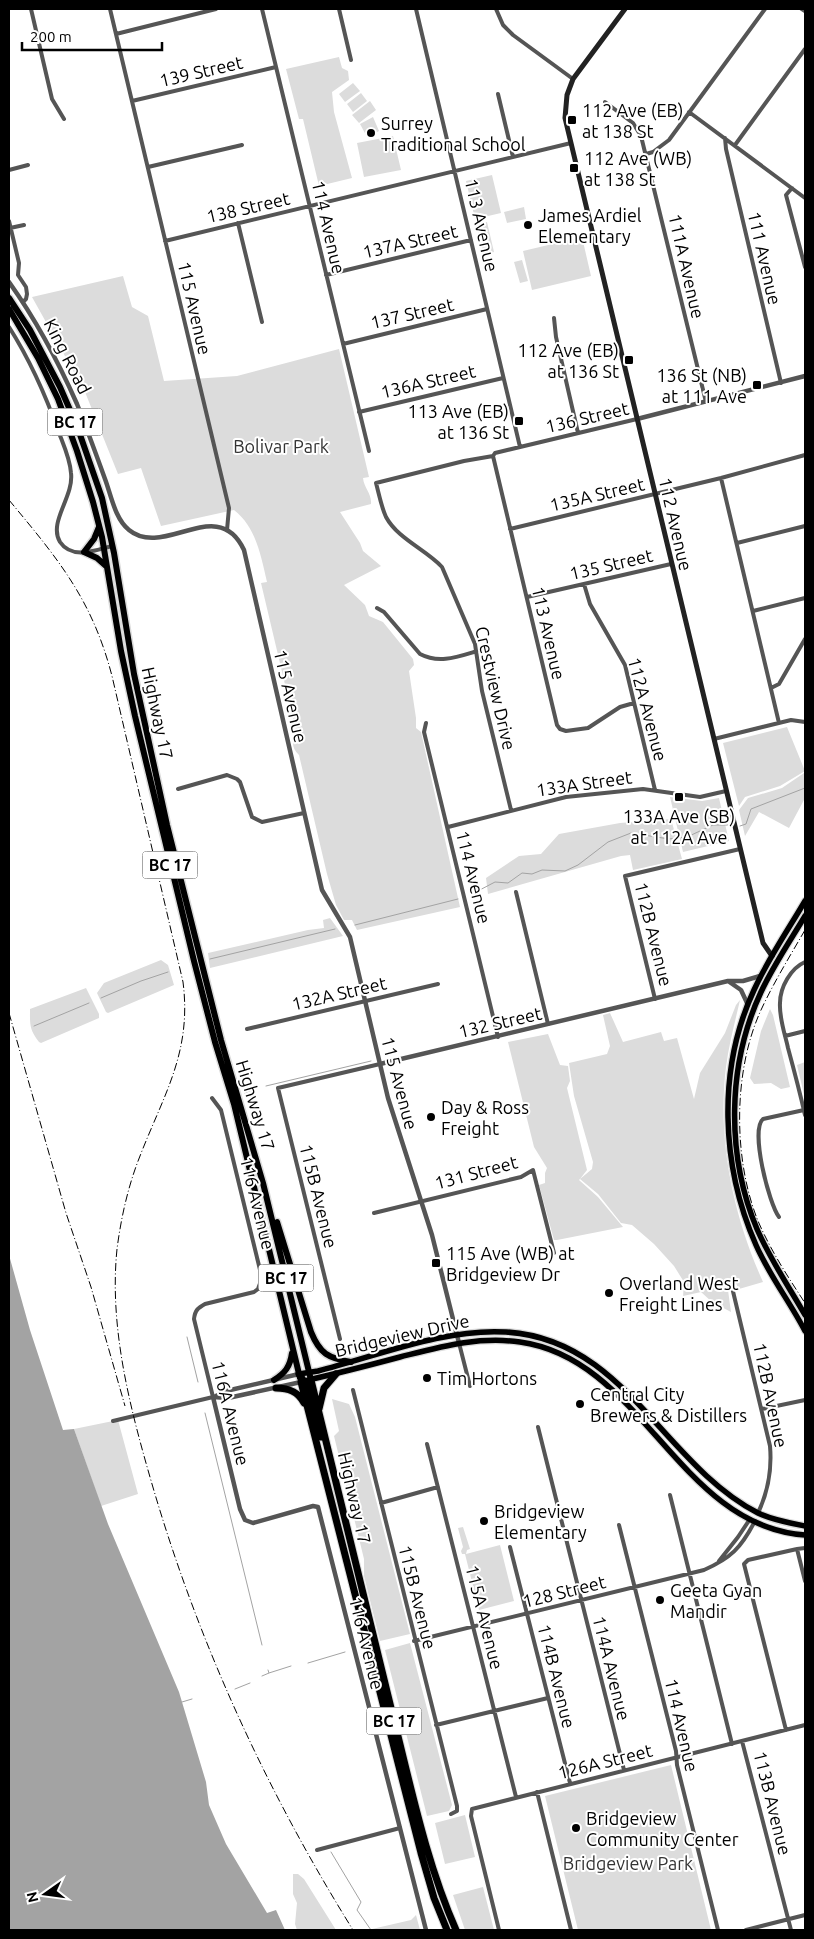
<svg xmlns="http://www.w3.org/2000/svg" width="814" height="1939" font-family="Ubuntu,sans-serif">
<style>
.green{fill:#dcdcdc}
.water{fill:#a3a3a3}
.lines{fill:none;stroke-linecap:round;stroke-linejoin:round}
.stream{stroke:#a3a3a3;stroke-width:1}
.primary-casing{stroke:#dbdbdb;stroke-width:8}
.trunk-casing{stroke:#dbdbdb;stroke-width:9}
.motorway-casing{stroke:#dbdbdb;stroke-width:9}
.minor{stroke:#555;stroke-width:4}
.tertiary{stroke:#555;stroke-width:4.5}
.secondary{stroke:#222;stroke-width:5}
.primary{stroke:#000;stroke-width:5.5}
.trunk{stroke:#000;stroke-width:6}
.motorway{stroke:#000;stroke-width:7}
.rail{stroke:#000;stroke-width:1;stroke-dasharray:8 2.5 1 2.5;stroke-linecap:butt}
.poi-dot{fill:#000;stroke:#fff;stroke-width:2}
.labels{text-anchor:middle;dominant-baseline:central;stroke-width:4;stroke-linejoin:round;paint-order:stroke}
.shield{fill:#fff;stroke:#4c4c4c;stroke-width:1}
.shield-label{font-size:16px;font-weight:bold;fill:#000}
.street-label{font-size:18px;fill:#000;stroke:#fff}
.poi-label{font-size:18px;fill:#000;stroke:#fff;text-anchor:start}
.park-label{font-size:18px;fill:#333;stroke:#fff}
</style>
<rect width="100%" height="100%" fill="#fff"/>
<!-- green -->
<path class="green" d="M339,57L342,68L348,71L349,80L332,92L334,112L352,178L319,186L303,119H299L286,69Z
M353,83L360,91L345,102L339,94Z
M361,93L367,101L353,112L347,104Z
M370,101L376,110L359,123L352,115Z
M373,117L379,131L372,135L370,132L366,135L360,124Z
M393,136L401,170L364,177L357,143Z
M492,175L501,213L475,219L466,181Z
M524,207L526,219L507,223L504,212Z
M487,222L494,252L484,255L476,224Z
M582,237L591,276L532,290L523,251Z
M522,260L528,281L520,283L514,262Z
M123,276L132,307L148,316L164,381L237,376L339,349L369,477L363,478C364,488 372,494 371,504L340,512L360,543L363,551L381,566L344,585L365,605L369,616L383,622L413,659L414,665L409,671L416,718V728L421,732L460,907L357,930L352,920H344L336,905L327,874L299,755C291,748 292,740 296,731L261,583L267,582C261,556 256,527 234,510L161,526L141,468L118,474L85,392L32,297Z
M787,727L805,771L780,786L745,797L739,806L723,743Z
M804,773L805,774V798L789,828L759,812L745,836L739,810L748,798L782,788Z
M670,797L702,801L719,798L729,841L683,852Z
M671,819L682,859L633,870L630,855L621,856L488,894L486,878L519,856L541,854L559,834L620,823Z
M330,918L343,936L210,968L208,953L308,930L324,928L323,920Z
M161,960L168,965L174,985L108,1013L106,1012L97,993L104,983Z
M86,988L99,1014V1018L41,1043L39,1042C29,1029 30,1024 30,1009Z
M740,1000C735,1022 729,1044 726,1067C717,1140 733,1215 763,1282L739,1289L735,1282L727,1283L731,1312L712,1302L701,1292L683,1296L684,1282L674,1266L654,1244L632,1225L621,1223L598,1194L580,1179L579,1180L598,1197L623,1227L557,1240H554L539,1185L545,1183V1173L547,1168L534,1147L508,1042L548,1034L560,1065L568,1066L570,1081L567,1088L587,1170L580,1179L592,1169L593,1162L574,1096L569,1063L607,1054L610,1046L603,1015L610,1013L623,1042L661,1032L664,1041L677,1038L694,1099L700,1073L725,1033L736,1005Z
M770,1009L773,1015L790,1087L781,1089L771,1083L754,1084L750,1078L761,1031Z
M805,1062V1099L797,1065Z
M332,1399L349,1404L355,1417L410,1634L380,1641L364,1576V1559L334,1436L339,1431Z
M118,1420L138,1494L101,1506L74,1429Z
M463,1527L470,1549L467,1550L466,1554L500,1545L514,1601L479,1610L465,1554H462L461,1551L463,1547L458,1528Z
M410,1643L452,1805L449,1811L427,1816L385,1650Z
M671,1765L711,1930H578L545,1796Z
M465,1815L475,1857L445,1864L435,1823Z
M293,1874H298L304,1879L336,1930H297L295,1924L297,1903L293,1894Z
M483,1887L494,1930H465L453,1895Z
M416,1915L420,1930H373L372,1929L411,1920Z"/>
<!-- water -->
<path class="water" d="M9,1255L30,1330L63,1430L74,1429L108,1524L179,1692L206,1782L209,1805L226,1844L267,1913L276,1910L285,1930H9Z"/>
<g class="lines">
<!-- stream -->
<path class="stream" d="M740,826L746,824L751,809L805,788
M474,893L495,882L508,883L522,873L532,874L542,870L565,871L578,865L608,842L631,833L669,839L687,837L713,825H728
M355,925L458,899
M210,959L335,929
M101,998L141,981L168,972
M34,1026L89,1003
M266,1086L371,1061
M245,1093L252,1090
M187,1337L198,1382
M205,1413L262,1645
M308,1663L345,1652
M269,1673L291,1666
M262,1676L269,1673L268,1670
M235,1689L250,1683
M182,1702L192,1699
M331,1852L361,1902L357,1910L371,1930"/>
<defs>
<path id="primary" d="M805,901C788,930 768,959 754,990C717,1069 721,1166 756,1245C769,1275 790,1302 805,1331
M805,916C790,941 773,966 761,992C727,1065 726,1155 757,1229C770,1259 789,1287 805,1315
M299,1374L318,1371C377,1356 445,1328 506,1332C625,1339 663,1464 758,1513C772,1520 789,1523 805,1526
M308,1380C339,1373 370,1365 400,1357C440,1347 478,1336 520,1342C643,1359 678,1526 805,1535"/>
<path id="trunk" d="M9,298L30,330L60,387L77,426L102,498L114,553L134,674L167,825L221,1040L263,1183L311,1380
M9,309L38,358L58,399L77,451L93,502L102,537L121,651L135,716L194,961L215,1042L234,1104L300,1378
M99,527L94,539L84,552L97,558L106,566
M277,1222L311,1332C320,1354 328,1358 351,1362
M274,1380C285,1373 290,1367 292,1353"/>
<path id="motorway" d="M299,1374L307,1386L321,1437
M311,1380C338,1492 365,1604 393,1716C411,1787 426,1862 456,1930
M301,1382L421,1853L434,1898L447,1930
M276,1388C288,1388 298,1391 304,1403
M319,1409L324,1388L336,1374"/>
</defs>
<!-- primary casing -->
<use href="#primary" class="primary-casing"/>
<!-- trunk casing -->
<use href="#trunk" class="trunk-casing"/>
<!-- motorway casing -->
<use href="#motorway" class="motorway-casing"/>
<!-- minor -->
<path class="minor" d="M31,9L52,99L64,119
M110,9L229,508L227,530
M262,9L369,451
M339,9L351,60
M416,9L520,447
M496,9L503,25L513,35L573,79
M116,34L216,9
M498,94L513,157
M132,101L276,67
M605,102L633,123L641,136L706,402
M689,112L805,198
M725,138L726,149L781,383
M735,145L805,49
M646,154L653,152L669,140L765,9
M148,167L242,145
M9,170L28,165
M792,188L786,195L805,267
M9,221L19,263L18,275L26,287L27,294L26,299L23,302
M238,223L262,322
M10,228L24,225
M165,241L571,143
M326,275L471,240
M554,318L556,337L578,433
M9,327C30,360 46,396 59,433C64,446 70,459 71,473C74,497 48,522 60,542C72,560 96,550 112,546
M343,344L487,309
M359,412L503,378
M493,456L557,725L560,729L566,731L588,728L620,707L634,703
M721,478L779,723
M510,529L721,478L805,455
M737,543L805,526
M584,584L590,604L625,665L655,790
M527,597L671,564
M377,608L384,612L420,654C439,664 457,657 477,651
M753,611L805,598
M771,688L779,684L805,639
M426,723L424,732L498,1037
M714,739L791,720L805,722
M178,789L227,775L237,779L240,782L252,817L262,822L304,813
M511,810L482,691L475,644L442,567C425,549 398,539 386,517C381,506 379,494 376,483L464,461L493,456L495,453L637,419
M448,827L566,797L643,789L700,797L726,791
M516,892L548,1024
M805,962C791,968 780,987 780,1003C779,1018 785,1034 788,1048C794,1070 800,1093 805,1115
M655,999L625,876L740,849
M247,1029L438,984
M785,1036L805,1031
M374,1213L521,1177L533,1170L554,1253
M779,1217C769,1204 750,1130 763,1119L804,1110
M731,1283L770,1446C772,1469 768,1492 758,1513
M340,1339L278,1088L380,1064
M459,1343L470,1386
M353,1390L457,1806V1811L451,1814
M762,1409L805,1400
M113,1421L213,1397L194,1319C195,1310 198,1308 205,1304L254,1292L258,1289L262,1278L221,1110L212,1098
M538,1427L624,1770
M427,1444L516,1797
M670,1495L732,1744
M381,1503L438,1487
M619,1525L676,1751L677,1765L718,1930
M510,1547L570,1783
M797,1549L805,1581
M719,1561L738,1537L750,1519
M414,1641L704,1570C731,1558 741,1548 755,1521
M436,1725L548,1698
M786,1730L744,1564L748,1560L797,1549L805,1548
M742,1741L791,1930
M537,1792L571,1930
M317,1850L400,1828
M499,1930L471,1816L472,1809L805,1725
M746,1930L805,1915"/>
<!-- tertiary -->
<path class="tertiary" d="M802,9L805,11
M9,282C36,320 58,361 77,404C87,429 96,454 105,479C111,495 115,519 129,530C164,559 218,494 244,550L322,890L350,937L388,1098L432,1235L459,1343
M637,419L805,376
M728,981L741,990L748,1005
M380,1064L728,981H743L760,976
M213,1397L240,1509L245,1520L253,1523L313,1506L318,1507L319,1511L426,1930
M213,1397L228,1398L301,1382
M214,1397L226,1391L299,1374"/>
<!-- secondary -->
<path class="secondary" d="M625,9L573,79L567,95L565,118L763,943L772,956"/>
<!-- primary -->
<use href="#primary" class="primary"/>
<!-- trunk -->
<use href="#trunk" class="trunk"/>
<!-- motorway -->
<use href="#motorway" class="motorway"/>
<!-- rail -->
<path class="rail" d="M9,500C58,559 92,599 112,676L183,982C192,1052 164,1094 140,1156C128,1186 121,1218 117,1249C109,1328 130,1408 152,1484C198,1642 266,1790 353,1930
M805,930C790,956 774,982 761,1010C733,1071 733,1159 758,1221C771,1251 788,1277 805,1303
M9,1013L66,1213L91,1287L125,1406"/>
</g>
<!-- markers -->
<g class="poi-dot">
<rect x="567" y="115" width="10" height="10" rx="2.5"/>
<circle cx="371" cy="133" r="5"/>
<rect x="569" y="163" width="10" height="10" rx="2.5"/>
<circle cx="528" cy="225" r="5"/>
<rect x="624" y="355" width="10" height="10" rx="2.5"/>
<rect x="752" y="380" width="10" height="10" rx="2.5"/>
<rect x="514" y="416" width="10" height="10" rx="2.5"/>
<rect x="674" y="792" width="10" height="10" rx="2.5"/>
<circle cx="431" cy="1117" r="5"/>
<rect x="431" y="1258" width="10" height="10" rx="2.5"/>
<circle cx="609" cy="1293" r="5"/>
<circle cx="427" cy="1378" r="5"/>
<circle cx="580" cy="1404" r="5"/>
<circle cx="484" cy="1521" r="5"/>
<circle cx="660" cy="1600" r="5"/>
<circle cx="576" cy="1828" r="5"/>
</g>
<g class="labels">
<!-- shield labels -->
<g class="shield">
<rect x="47.5" y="408.5" width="55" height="27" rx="4"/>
<rect x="142.5" y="851.5" width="55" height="27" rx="4"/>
<rect x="258.5" y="1264.5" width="55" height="27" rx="4"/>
<rect x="366.5" y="1707.5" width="55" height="27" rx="4"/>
</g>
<g class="shield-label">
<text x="75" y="422">BC 17</text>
<text x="170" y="865">BC 17</text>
<text x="286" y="1278">BC 17</text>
<text x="394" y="1721">BC 17</text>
</g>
<!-- street labels -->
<g class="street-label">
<text transform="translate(201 71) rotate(-13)">139 Street</text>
<text transform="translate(248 207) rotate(-13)">138 Street</text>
<text transform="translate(482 225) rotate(77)">113 Avenue</text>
<text transform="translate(329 227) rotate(77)">114 Avenue</text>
<text transform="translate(410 241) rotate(-13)">137A Street</text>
<text transform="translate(765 258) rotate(77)">111 Avenue</text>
<text transform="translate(687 266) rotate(77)">111A Avenue</text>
<text transform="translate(195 308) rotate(77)">115 Avenue</text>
<text transform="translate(412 313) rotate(-13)">137 Street</text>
<text transform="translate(68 356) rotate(63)">King Road</text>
<text transform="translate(428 381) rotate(-13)">136A Street</text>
<text transform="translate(587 417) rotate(-13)">136 Street</text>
<text transform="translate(597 494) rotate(-13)">135A Street</text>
<text transform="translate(676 524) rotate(77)">112 Avenue</text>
<text transform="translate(611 564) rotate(-13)">135 Street</text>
<text transform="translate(549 633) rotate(77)">113 Avenue</text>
<text transform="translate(496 688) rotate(77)">Crestview Drive</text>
<text transform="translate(291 696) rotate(77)">115 Avenue</text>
<text transform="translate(648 709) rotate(75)">112A Avenue</text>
<text transform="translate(158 713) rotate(78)">Highway 17</text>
<text transform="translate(584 783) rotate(-8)">133A Street</text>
<text transform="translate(474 877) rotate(76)">114 Avenue</text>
<text transform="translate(654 934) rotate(76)">112B Avenue</text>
<text transform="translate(339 993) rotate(-13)">132A Street</text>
<text transform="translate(500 1022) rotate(-13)">132 Street</text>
<text transform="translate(400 1083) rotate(75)">115 Avenue</text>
<text transform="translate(256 1105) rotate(73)">Highway 17</text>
<text transform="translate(476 1172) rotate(-15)">131 Street</text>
<text transform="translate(319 1196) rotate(76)">115B Avenue</text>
<text transform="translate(258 1203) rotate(76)">116 Avenue</text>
<text transform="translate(402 1335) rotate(-13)">Bridgeview Drive</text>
<text transform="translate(771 1395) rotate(78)">112B Avenue</text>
<text transform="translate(231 1413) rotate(76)">116A Avenue</text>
<text transform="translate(355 1498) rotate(77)">Highway 17</text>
<text transform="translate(564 1591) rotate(-14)">128 Street</text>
<text transform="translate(418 1597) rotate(76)">115B Avenue</text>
<text transform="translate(485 1617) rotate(76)">115A Avenue</text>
<text transform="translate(367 1643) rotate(76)">116 Avenue</text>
<text transform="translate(612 1668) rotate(76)">114A Avenue</text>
<text transform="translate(557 1676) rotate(76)">114B Avenue</text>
<text transform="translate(682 1725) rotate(77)">114 Avenue</text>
<text transform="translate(605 1761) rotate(-14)">126A Street</text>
<text transform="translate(773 1803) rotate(76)">113B Avenue</text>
</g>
<!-- poi labels -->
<g class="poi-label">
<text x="582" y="110">112 Ave (EB)<tspan x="582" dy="21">at 138 St</tspan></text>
<text x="381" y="123">Surrey<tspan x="381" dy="21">Traditional School</tspan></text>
<text x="584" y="158">112 Ave (WB)<tspan x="584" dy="21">at 138 St</tspan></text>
<text x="538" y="215">James Ardiel<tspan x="538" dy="21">Elementary</tspan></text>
<text x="619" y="350" text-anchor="end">112 Ave (EB)<tspan x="619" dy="21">at 136 St</tspan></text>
<text x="747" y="375" text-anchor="end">136 St (NB)<tspan x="747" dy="21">at 111 Ave</tspan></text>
<text x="509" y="411" text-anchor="end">113 Ave (EB)<tspan x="509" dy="21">at 136 St</tspan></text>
<text x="679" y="816" text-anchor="middle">133A Ave (SB)<tspan x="679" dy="21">at 112A Ave</tspan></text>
<text x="441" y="1107">Day &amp; Ross<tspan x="441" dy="21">Freight</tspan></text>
<text x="446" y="1253">115 Ave (WB) at<tspan x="446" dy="21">Bridgeview Dr</tspan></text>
<text x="619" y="1283">Overland West<tspan x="619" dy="21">Freight Lines</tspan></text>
<text x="437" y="1378">Tim Hortons</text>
<text x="590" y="1394">Central City<tspan x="590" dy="21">Brewers &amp; Distillers</tspan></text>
<text x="494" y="1511">Bridgeview<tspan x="494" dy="21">Elementary</tspan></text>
<text x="670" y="1590">Geeta Gyan<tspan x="670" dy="21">Mandir</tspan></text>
<text x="586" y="1818">Bridgeview<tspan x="586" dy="21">Community Center</tspan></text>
</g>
<!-- park labels -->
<g class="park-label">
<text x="281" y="446">Bolivar Park</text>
<text x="628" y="1863">Bridgeview Park</text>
</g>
</g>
<!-- border -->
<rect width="814" height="1939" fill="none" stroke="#000000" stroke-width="20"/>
<!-- north arrow -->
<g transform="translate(45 1894) rotate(256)" stroke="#ffffff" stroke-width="4" paint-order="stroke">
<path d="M0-4L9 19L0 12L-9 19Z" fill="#000000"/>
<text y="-8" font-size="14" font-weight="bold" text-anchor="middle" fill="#000000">N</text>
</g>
<!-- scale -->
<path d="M22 42v8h140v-8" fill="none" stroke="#000000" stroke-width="2.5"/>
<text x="30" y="42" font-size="15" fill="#000000" stroke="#ffffff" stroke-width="4" paint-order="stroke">200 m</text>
</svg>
